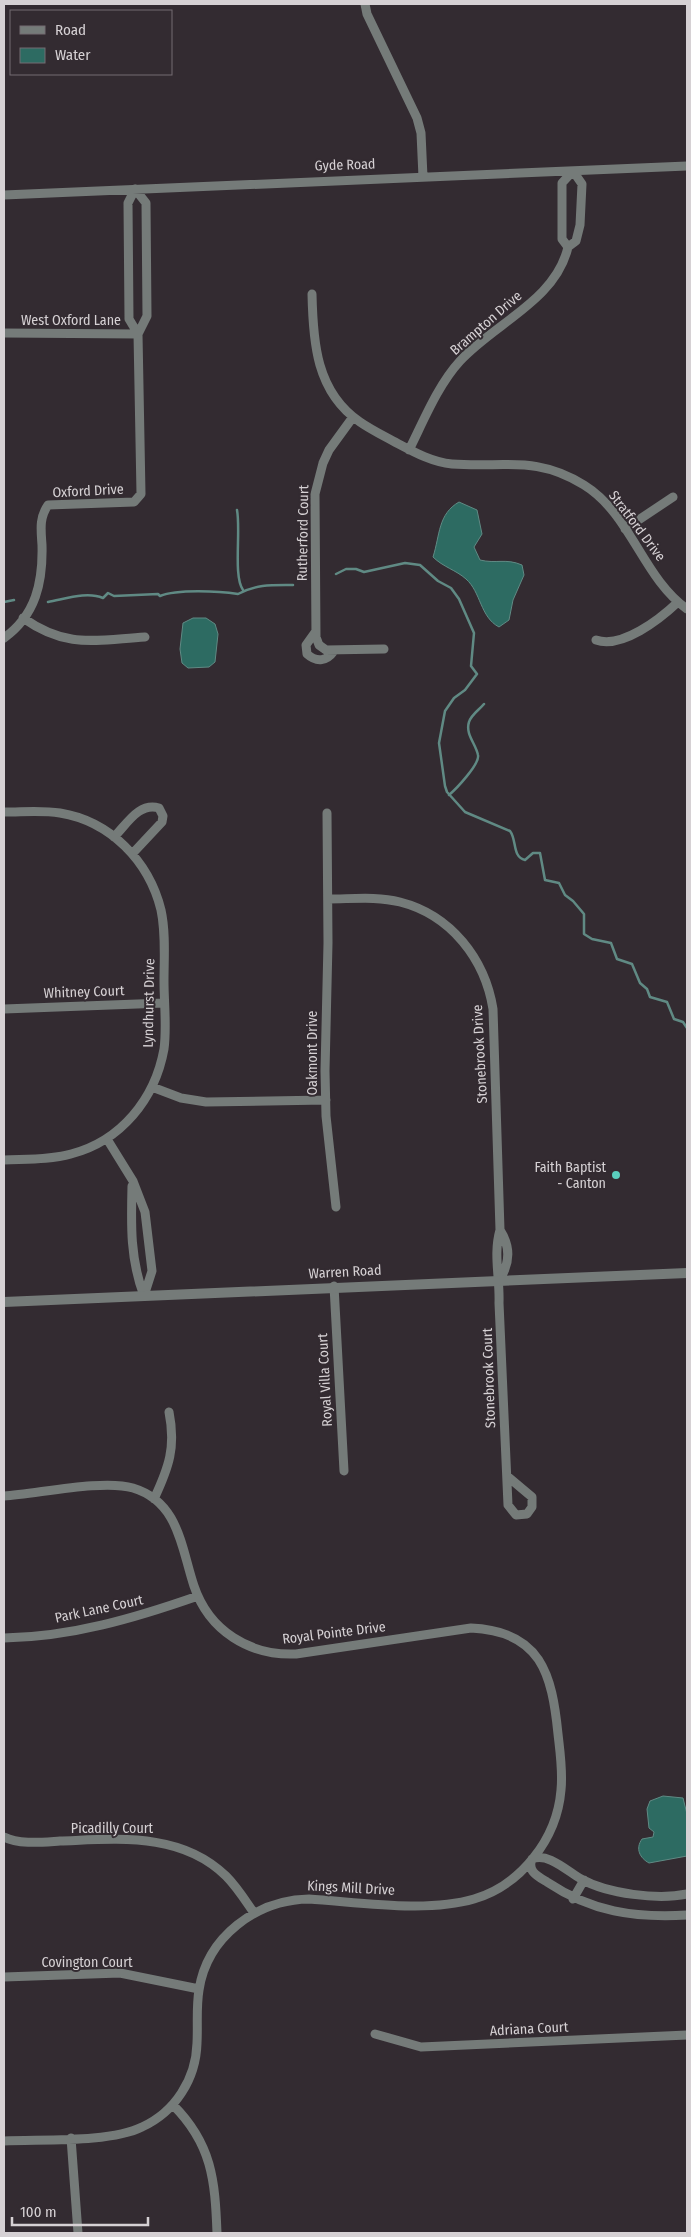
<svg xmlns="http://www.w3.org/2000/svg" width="691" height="2237" font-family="'Fira Sans Condensed',sans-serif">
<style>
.water{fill:#2d6b62;stroke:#608a84}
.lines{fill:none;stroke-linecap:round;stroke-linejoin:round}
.stream{stroke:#608a84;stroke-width:2.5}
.minor{stroke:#757b79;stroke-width:9}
.tertiary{stroke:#757b79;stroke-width:10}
.poi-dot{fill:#5acebd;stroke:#332b31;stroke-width:2}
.labels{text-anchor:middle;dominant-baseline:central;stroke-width:4;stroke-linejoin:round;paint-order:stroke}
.street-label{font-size:14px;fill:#d6d1d4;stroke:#332b31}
.poi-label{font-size:14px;fill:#d6d1d4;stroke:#332b31;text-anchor:end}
</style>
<rect width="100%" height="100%" fill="#332b31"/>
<!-- water -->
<path class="water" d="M459,502L477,510L482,534L474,547L480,560C496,564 506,558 522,565L524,575L513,600L509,620L499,627C480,617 481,592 466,579C456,570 443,567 433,557C440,535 438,514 459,502Z
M193,618H206L215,624L218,634L215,662L209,667L188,668L182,663L180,649L183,623Z
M663,1796L683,1798L687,1814V1856L649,1863C640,1858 635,1849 642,1839L653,1837L654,1832L649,1828L647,1809L650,1801Z"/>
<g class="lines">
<!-- stream -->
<path class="stream" d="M237,510C241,531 233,576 243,590
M336,574L346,569H356L364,572L405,563L420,565L438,581L451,588L459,599L474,633L471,666L477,674L465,690L454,698L445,711L439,743L445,786L447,792L465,812L510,831C517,840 512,857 525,860L533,853H540L545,880L559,883L565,895L573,901L584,914V934L592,939L611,943L617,959L632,964L640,983L647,989L650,997L667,1002L674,1019L683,1022L687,1028
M4,602L14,600
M48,602C65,599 87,591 103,598L108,593L114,596L158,594L160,596C177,589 219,591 238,594C256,584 273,585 293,585
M449,795C456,789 480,764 478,755C476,744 465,734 469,722C471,715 479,710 484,704"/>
<!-- minor -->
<path class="minor" d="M365,4L367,14L417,118L421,133L423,177
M4,195L687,166
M312,294C313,342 316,392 360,422C370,429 382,435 393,441C412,451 431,462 452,464C504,468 536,455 584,485C631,514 643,578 687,609
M4,333L138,334
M353,417L329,450L323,463L315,494L316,637L319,645L326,650L384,649
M409,450C424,420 438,385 460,361C495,323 556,300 568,247L576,241L580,225L582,184L573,171L562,183V239L568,247
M625,529L673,497
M23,618C67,649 95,640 145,637
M316,631L306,645L307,654C317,663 327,661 334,651
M4,638C36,615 43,582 42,545C41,530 39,518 48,505L134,502L141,494L138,334L147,316L146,203L135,189L128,203L129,319L138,334
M596,640C622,649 660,619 678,602
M4,812C23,812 42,810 60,813C110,821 149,861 161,910C166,933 164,958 164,981C164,1004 167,1027 164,1049C155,1099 121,1141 71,1154C50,1160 26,1159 4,1160
M327,813L328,943L325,1071L326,1116L336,1207
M114,837C127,824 139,802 159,808L163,816L162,822L133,853
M328,899C352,899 377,896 400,902C451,915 485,959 493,1009L500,1230C493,1254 500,1278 499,1303L508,1505L516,1515L527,1514L532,1507V1497L507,1476
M4,1009L164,1003
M152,1087L181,1098L206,1102L326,1100
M107,1139L133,1181L145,1212L152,1271L144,1296
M132,1186C131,1225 130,1259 144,1296
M500,1279C510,1263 511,1247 500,1230
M334,1286L344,1471
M4,1496C37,1494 103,1479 133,1488C179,1502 181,1547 194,1586C209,1631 250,1656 296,1654L471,1628C541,1631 552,1674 558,1734C560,1752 563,1771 561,1790C557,1839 521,1885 474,1899C427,1913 358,1902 309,1899C256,1900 207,1937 199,1990C196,2008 198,2025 197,2043C196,2079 175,2112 142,2127C110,2143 41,2139 4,2141
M154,1499C169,1467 176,1447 169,1412
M4,1638C71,1637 135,1618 198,1596
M4,1837C19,1845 44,1842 60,1841C119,1839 181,1832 226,1876C237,1887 245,1900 254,1913
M532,1859C527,1871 537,1876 547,1882C592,1912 634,1918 687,1915
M532,1859C548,1852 567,1871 581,1879C608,1894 658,1900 687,1894
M573,1899L584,1880
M4,1977L120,1973L199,1989
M375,2034L421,2047L687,2035
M173,2105C212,2144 215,2180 217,2233
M71,2138L78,2233"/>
<!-- tertiary -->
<path class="tertiary" d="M4,1302L687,1273"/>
</g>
<!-- markers -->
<circle class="poi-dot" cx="616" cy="1175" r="5"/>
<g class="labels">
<!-- street labels -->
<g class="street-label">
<text transform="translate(345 165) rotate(-2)">Gyde Road</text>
<text x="71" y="320">West Oxford Lane</text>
<text transform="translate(486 323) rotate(-41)">Brampton Drive</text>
<text transform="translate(88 491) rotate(-3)">Oxford Drive</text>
<text transform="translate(637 526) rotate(53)">Stratford Drive</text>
<text transform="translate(303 533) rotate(-89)">Rutherford Court</text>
<text transform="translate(84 992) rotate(-2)">Whitney Court</text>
<text transform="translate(149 1003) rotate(-89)">Lyndhurst Drive</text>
<text transform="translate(312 1053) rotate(-90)">Oakmont Drive</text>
<text transform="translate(480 1054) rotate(-93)">Stonebrook Drive</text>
<text transform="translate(345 1272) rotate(-3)">Warren Road</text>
<text transform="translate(489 1378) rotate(-92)">Stonebrook Court</text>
<text transform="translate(325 1380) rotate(-93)">Royal Villa Court</text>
<text transform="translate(99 1609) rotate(-12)">Park Lane Court</text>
<text transform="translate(334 1633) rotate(-7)">Royal Pointe Drive</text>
<text x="112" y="1828">Picadilly Court</text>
<text transform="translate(351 1888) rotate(3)">Kings Mill Drive</text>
<text x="87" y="1962">Covington Court</text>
<text transform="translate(529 2029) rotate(-3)">Adriana Court</text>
</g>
<!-- poi labels -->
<g class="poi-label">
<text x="606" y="1167">Faith Baptist<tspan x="606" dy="16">- Canton</tspan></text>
</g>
</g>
<!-- border -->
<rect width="691" height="2237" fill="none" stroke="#d6d1d4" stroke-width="10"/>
<!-- legend -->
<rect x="10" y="10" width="162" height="65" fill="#332b31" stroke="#746d72"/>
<rect x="20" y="26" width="25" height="8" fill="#757b79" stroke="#746d72"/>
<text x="55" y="35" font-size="15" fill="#d6d1d4">Road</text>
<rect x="20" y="48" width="25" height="15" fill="#2d6b62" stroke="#746d72"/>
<text x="55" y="60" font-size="15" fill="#d6d1d4">Water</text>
<!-- scale -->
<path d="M12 2217v8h136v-8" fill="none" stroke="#d6d1d4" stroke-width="2.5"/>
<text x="20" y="2217" font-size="15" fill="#d6d1d4" stroke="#332b31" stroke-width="4" paint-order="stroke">100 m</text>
</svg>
